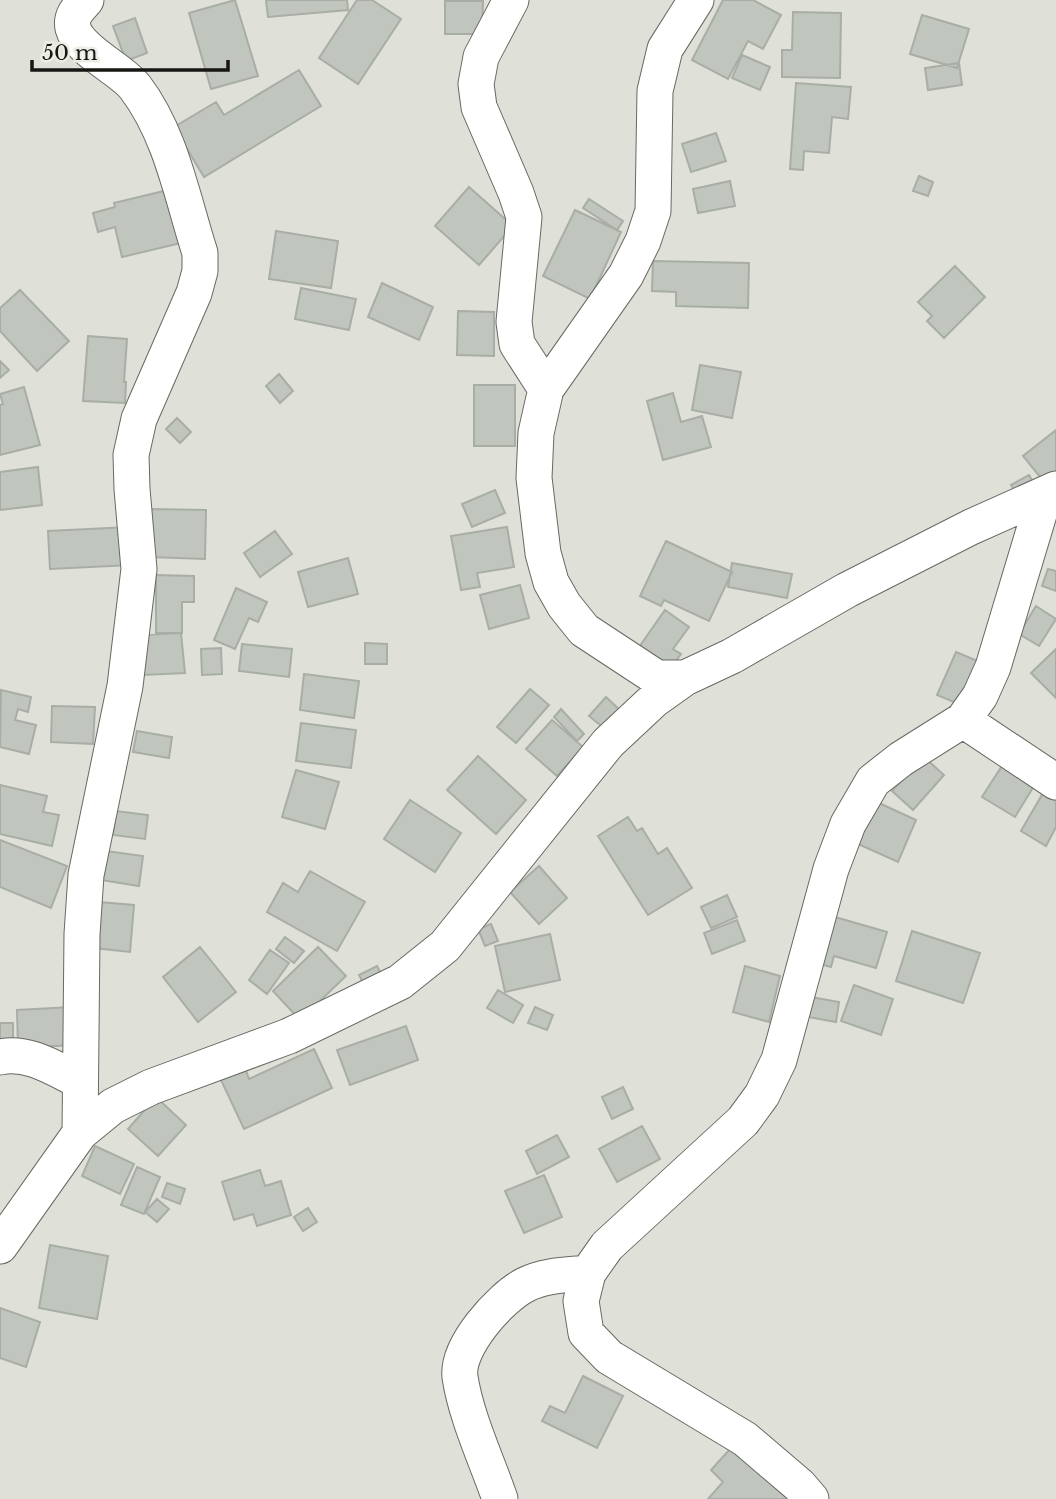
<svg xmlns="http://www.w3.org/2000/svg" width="1056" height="1499" font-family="'Libre Baskerville',serif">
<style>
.building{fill:#c0c5be;stroke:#a8ada6;stroke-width:2}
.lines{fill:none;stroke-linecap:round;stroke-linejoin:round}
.minor-casing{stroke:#676962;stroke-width:37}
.minor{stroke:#fff;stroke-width:35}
</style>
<rect width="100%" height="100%" fill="#dfe1d8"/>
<!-- building -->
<path class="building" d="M235,0L258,76L211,89L189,13Z
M266,0H347L348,10L268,17Z
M357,0H372L401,19L358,84L319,58Z
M723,0H753L781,15L763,49L748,41L728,79L692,60Z
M445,1H483L482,34H445Z
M793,12L841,13L840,78L782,77V50H792Z
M922,15L969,29L957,68L910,54Z
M135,18L147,53L126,61L113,26Z
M742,55L770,67L760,90L732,78Z
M959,63L962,85L928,90L925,68Z
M299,70L321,106L204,177L174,127L216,102L224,115Z
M796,83L851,87L848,119L832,117L829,153L804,151L803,170L790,169Z
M716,133L726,161L691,172L682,144Z
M919,176L933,182L928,196L913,191Z
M730,181L735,206L698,213L693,189Z
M469,187L513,226L479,265L435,226Z
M168,190L181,243L122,257L115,227L98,232L93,213L115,207L114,203Z
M589,199L623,221L617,230L583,208Z
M575,210L621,232L590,299L543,276Z
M276,231L338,241L331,288L269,279Z
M653,261L749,263L748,308L676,306V292L652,291Z
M955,266L985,297L944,338L927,321L932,316L918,302Z
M382,283L433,307L419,340L368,317Z
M301,288L356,299L349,330L295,319Z
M20,290L69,341L37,371L0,331V308Z
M458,311L494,312V356L457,355Z
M88,336L127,339L124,382H126L125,403L83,401Z
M0,361L9,370L0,378Z
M700,365L741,372L732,418L692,410Z
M279,374L293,391L280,403L266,386Z
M474,385H515V446H474Z
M24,387L40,445L0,455V405L3,404L0,394Z
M673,393L681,422L702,416L711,447L663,460L647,401Z
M177,418L191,432L180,443L166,429Z
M1056,430V474L1045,483L1023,456Z
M38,467L42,505L0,510V472Z
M1029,475L1039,492L1021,502L1011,485Z
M495,490L505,513L472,527L462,504Z
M149,509L206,510L205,559L148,557Z
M129,527L131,565L50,569L48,531Z
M507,527L514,567L477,573L480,587L461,590L451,536Z
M275,531L292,554L260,577L244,553Z
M666,541L732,572L709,621L664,600L661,606L640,596Z
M348,558L358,594L308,607L298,572Z
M732,563L792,574L787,598L728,587Z
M1048,569L1056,571V591L1042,586Z
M156,575L194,576V602H182V633H156Z
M520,585L529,618L489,629L480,595Z
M236,588L267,602L258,622L249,618L235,649L214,640Z
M1036,606L1056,619L1039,646L1019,634Z
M665,610L689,627L673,649L681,654L668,672L637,650Z
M181,633L185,673L143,675L140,635Z
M365,643L387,644V664H365Z
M242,644L292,649L289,677L239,671Z
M221,648L222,674L202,675L201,649Z
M1056,649V698L1031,673Z
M956,652L980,662L961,705L937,695Z
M304,674L359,681L354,718L300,710Z
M530,689L549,705L516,743L497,727Z
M1,690L31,697L28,712L18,709L15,720L36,725L29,754L0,747Z
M606,697L621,711L605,729L589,716Z
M52,706L95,707L93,744L51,742Z
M561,709L584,734L577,741L554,717Z
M552,720L583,747L557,776L526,749Z
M301,723L356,730L351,768L296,761Z
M137,731L172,737L169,758L133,752Z
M478,756L526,800L496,834L447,790Z
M924,757L944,775L913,810L892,791Z
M1005,761L1037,781L1015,817L982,797Z
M296,770L339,782L325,829L282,817Z
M0,785L47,796L43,812L59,815L52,846L0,834Z
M1043,793L1056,801V827L1046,846L1021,831Z
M410,800L461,833L435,872L384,839Z
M877,802L916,820L898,862L858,844Z
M116,811L148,815L145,839L113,835Z
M628,817L637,831L642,828L658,854L667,848L692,888L648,915L598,836Z
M0,840L67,866L51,908L0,887Z
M106,851L143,856L139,886L101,880Z
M539,866L567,898L539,924L510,892Z
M310,871L365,902L337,951L267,912L283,883L298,892Z
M727,895L737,917L711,928L701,907Z
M99,902L134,905L130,952L94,948Z
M828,915L887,932L876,968L834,956L831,967L813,962Z
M737,920L745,941L712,954L704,933Z
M491,924L498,941L485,946L478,929Z
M912,931L980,953L963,1003L896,981Z
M550,934L560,980L505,992L495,946Z
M285,937L304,951L294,963L276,949Z
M200,947L236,992L198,1022L163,977Z
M318,947L346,976L300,1020L273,991Z
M270,950L289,963L267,994L249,980Z
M377,966L384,980L366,989L359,975Z
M745,966L780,976L769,1022L733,1012Z
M854,985L893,999L881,1035L841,1021Z
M498,990L523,1005L513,1023L487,1008Z
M811,997L839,1002L836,1022L808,1017Z
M72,1007L75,1045L18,1048L17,1010Z
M535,1007L553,1015L547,1030L528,1023Z
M0,1023H13V1043H0Z
M406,1026L418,1060L350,1085L337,1050Z
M314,1049L332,1088L244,1129L221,1080L245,1068L249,1079Z
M623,1087L633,1109L612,1119L602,1097Z
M156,1097L186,1125L158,1156L128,1129Z
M642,1126L660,1159L617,1182L599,1149Z
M557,1135L569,1157L537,1174L526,1151Z
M95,1146L134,1164L120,1194L82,1176Z
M137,1167L160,1177L144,1214L121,1205Z
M260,1170L265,1186L281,1181L291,1215L257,1226L253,1214L234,1220L222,1182Z
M544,1175L562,1217L524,1233L505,1191Z
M167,1183L185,1189L180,1204L162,1197Z
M157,1199L169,1209L157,1222L145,1212Z
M308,1208L317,1222L303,1231L294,1217Z
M50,1245L108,1256L97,1319L39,1308Z
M0,1308L40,1322L26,1367L0,1358Z
M583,1376L623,1396L597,1448L542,1421L550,1406L565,1413Z
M731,1448L788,1499H708L723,1482L711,1470Z"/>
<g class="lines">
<defs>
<path id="minor" d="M511,0L481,57L476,84L479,107L516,193L524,217L514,322L517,344L546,389
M685,678H657L584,630L564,605L551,582L543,553L534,478L536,433L546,389L626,275L643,241L653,211L655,91L665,49L696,0
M963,720L980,696L993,667L1045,494
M0,1057C29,1051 55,1069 80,1081
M80,1133L82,934L86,875L125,686L139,569L132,489L131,455L139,419L194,293L200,271V253C182,197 171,134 135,87C120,68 79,51 73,28C70,16 79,8 86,0
M0,1246L80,1133L113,1106L151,1087L289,1036L400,982L445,946L608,743L654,700L685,678L732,656L847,590L971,527L1056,489
M500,1499C487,1461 466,1417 460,1377C456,1347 500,1298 525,1285C544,1275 567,1275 588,1273
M811,1499L799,1485L745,1439L609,1357L586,1333L581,1301L588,1273L607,1246L743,1121L762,1095L779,1060L831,869L848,824L873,781L901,759L963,720L1056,782"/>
</defs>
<!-- minor casing -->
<use href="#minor" class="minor-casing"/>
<!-- minor -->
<use href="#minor" class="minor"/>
</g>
<!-- scale -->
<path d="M32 60v10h196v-10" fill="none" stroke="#161613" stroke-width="3.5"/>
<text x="42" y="60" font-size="21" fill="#161613" stroke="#eceee6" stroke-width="5" paint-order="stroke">50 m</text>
</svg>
